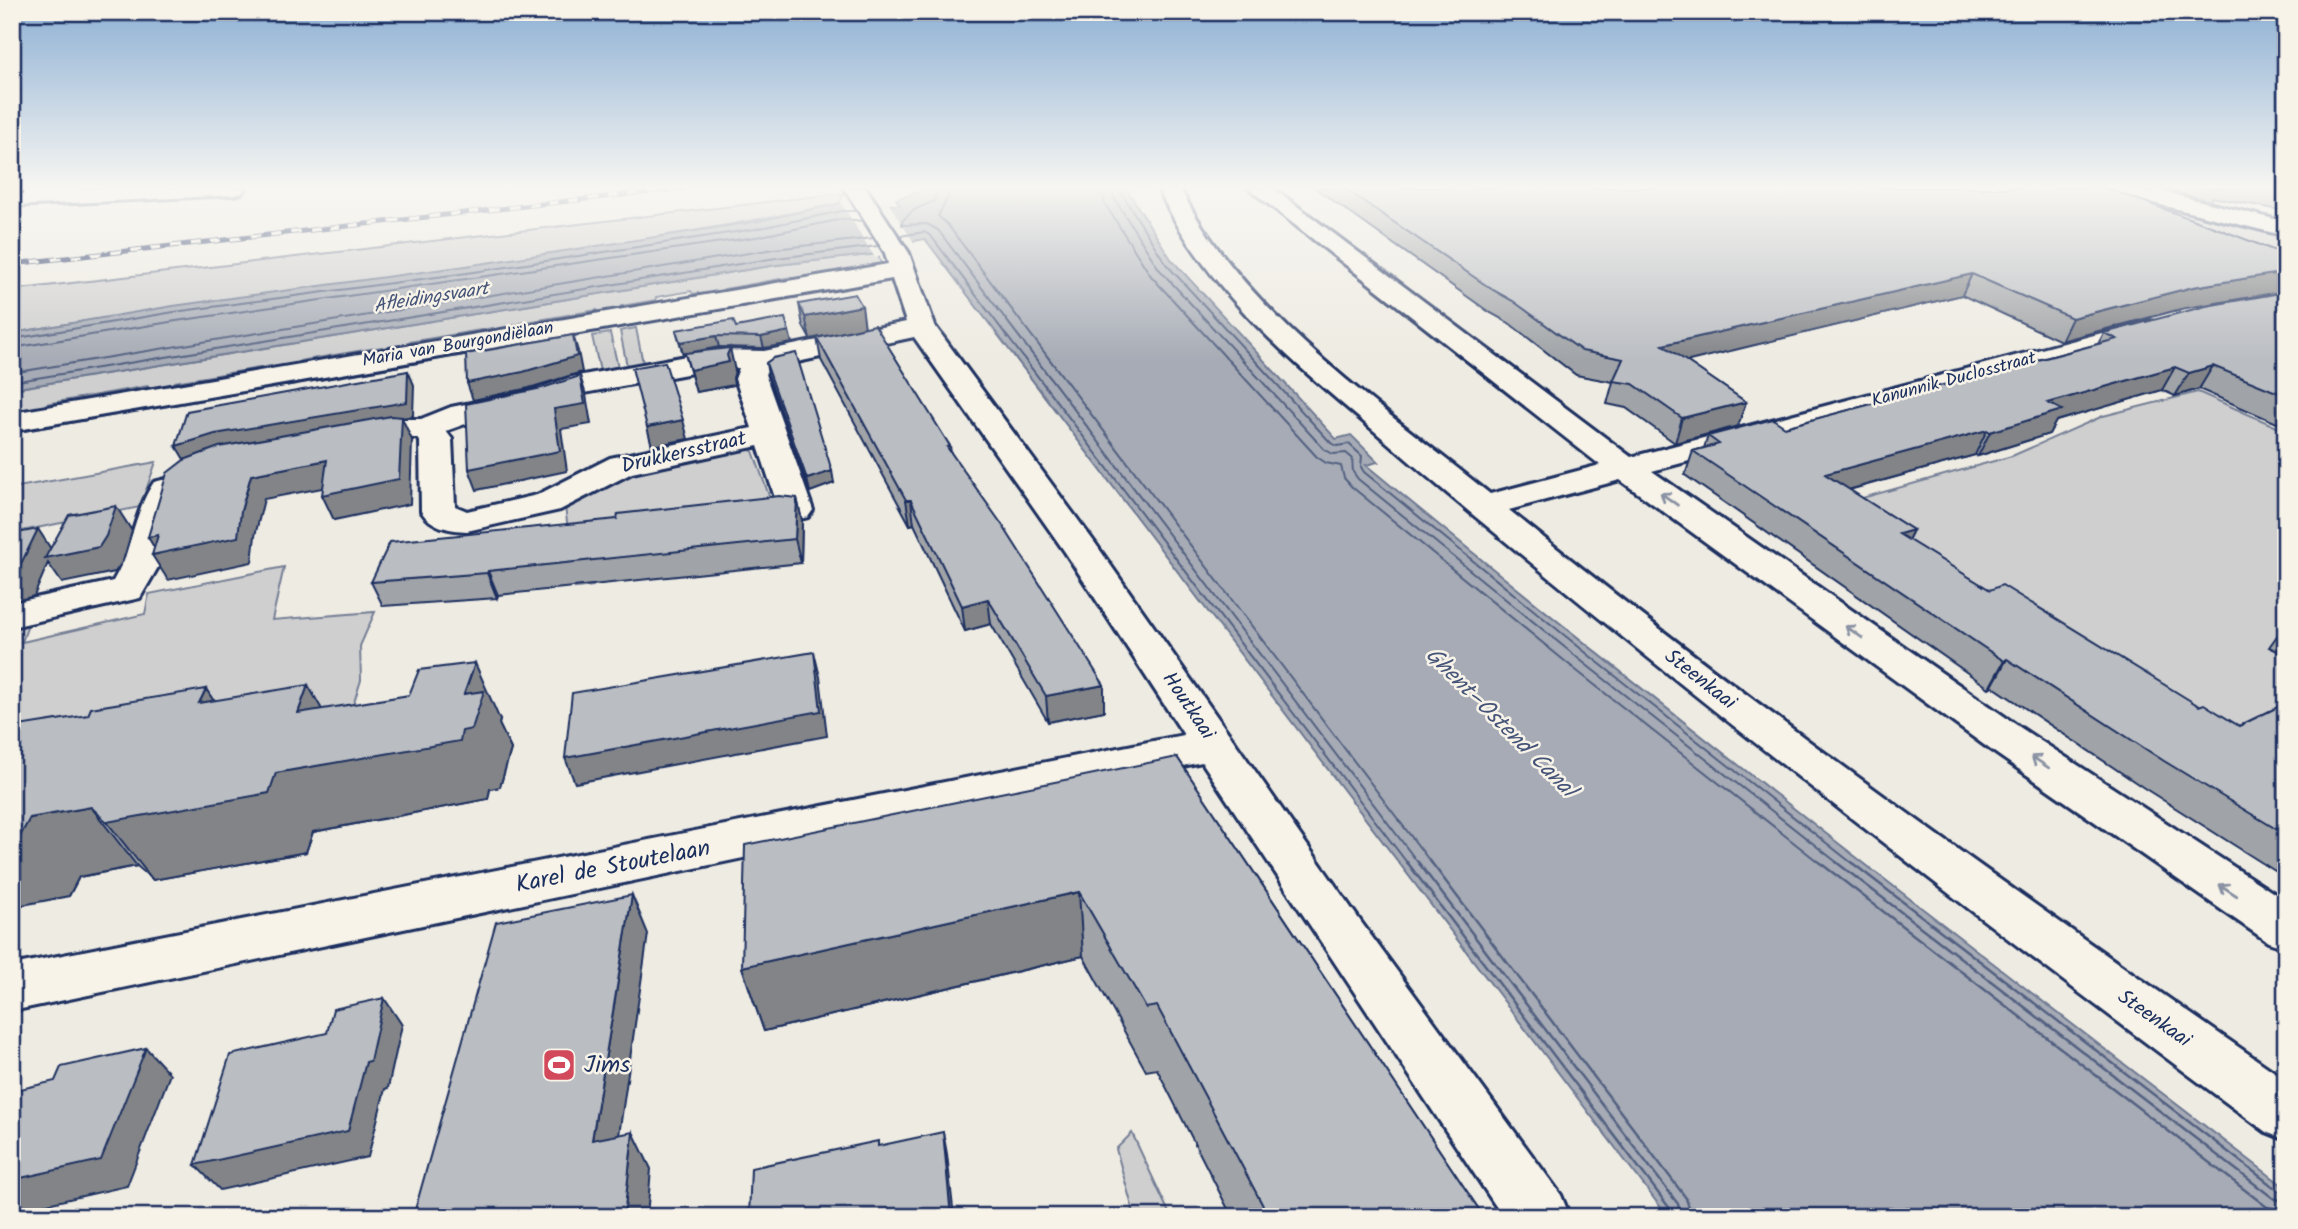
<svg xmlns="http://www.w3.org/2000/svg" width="2298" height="1229" font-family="Kalam,sans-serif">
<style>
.green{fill:#cfcfcf;stroke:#757f96;stroke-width:2}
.water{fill:#a6abb5;stroke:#6e7992;stroke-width:2}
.pier{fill:#eeebe2}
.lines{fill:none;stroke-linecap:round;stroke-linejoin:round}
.shore-far1{stroke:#536181;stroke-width:2}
.shore{stroke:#536181;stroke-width:2.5}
.street-casing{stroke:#1b2f5e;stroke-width:6}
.secondary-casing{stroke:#1b2f5e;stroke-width:6}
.street{fill:#f7f3e8;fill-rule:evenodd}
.secondary{fill:#f7f3e8;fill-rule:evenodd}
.rail-casing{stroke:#1b2f5e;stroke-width:5}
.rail{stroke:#f7f3e8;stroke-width:3.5;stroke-dasharray:10;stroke-linecap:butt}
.wall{fill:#a0a3a7;stroke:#1b2f5e;stroke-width:2}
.shaded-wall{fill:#828488;stroke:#1b2f5e;stroke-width:2}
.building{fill:#babdc2;stroke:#1b2f5e;stroke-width:2}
.oneway{stroke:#8991a3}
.labels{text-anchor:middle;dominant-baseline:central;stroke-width:5;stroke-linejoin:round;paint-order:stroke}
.far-street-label{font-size:18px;fill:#1b2f5e;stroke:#f7f3e8}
.far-water-label{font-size:19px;font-style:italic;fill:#455478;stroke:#f7f3e8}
.street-label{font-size:21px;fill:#1b2f5e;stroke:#f7f3e8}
.water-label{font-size:23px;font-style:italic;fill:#455478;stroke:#f7f3e8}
.near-street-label{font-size:24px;fill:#1b2f5e;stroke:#f7f3e8}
.near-poi-label{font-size:24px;fill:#1b2f5e;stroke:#f7f3e8;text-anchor:start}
</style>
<rect width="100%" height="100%" fill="#eeebe2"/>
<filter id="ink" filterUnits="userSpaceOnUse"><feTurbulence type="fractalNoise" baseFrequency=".0143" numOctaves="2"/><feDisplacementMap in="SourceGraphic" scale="14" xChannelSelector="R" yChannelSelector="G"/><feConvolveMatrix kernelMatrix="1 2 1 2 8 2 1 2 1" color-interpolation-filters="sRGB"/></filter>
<g filter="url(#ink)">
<!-- green -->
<path class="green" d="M2112,188L2286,232V267Z
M845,193L840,201L842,203C568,260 288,286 12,333V290Z
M878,254L881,264L870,266L871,269L794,282L791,277L724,289L726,293L700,298L698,293L693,294L691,291L656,297V300L621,306L622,311L597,315V310L520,323V328L494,333L493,328L408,342V347L383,352L382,347L300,361L298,366L271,371V366L175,382L173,387L147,392L148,386L46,404L43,410L19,414L21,408L12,410V389L777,265Z
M607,325L608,330L12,433V429Z
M636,328L643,363L627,366L620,331Z
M610,333L618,367L600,371L592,336Z
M2198,392L2286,431V731L2233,757L1837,505L2012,456L2103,416Z
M746,449L753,451L777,518L607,535L593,586L575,588L582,559L568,529L565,507L624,474Z
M156,462L140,507L12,533V488Z
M284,567L272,620L375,612L360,646L361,680L341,743L12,780V623L30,619L22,642L145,614L149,594Z
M1132,1133L1171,1217H1135L1116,1149Z"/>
<!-- water -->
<path class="water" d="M932,188H1126L1171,259L1336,439L1351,435L1378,462L1366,465C1667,714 1976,951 2286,1188V1217H1668L925,239L898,244L878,254L777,265L12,389V333L173,306L466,266L754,222L842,203L900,205L896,199Z"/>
<!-- pier -->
<path class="pier" d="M840,201L889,204L915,244L875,258Z"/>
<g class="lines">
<!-- shore-far1 -->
<path class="shore-far1" d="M938,188L934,201L914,210L902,221V225L927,224L938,230L1419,864
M949,188L947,199L938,216L947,224L1432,864
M1101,188L1105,204L1151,276L1317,457L1326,463L1341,466L1344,478L1352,487L1577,671L1821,864
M1112,188L1114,198L1159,269L1324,449L1333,454L1346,453L1352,458L1353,472L1358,479L1584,663L1839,864
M1121,188L1122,194L1166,264L1331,443L1337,446L1349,444L1362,456L1361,467L1364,472L1590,656L1853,864
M900,236L924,232L931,236L1408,864
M12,339L174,312L467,273L755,229L842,211H857
M12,348L176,321L756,237L843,219L863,221
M12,373L774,249L874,238
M12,382L776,258L878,246"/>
<!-- shore -->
<path class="shore" d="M1407,862L1671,1210L1673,1217
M1418,862L1678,1204L1681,1217
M1431,862L1686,1198L1692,1217
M1819,862L2267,1207L2286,1212
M1836,862L2273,1198L2286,1202
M1851,862L2279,1191L2286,1193"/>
<defs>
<path id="street" d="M844,188H866L909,253L935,326L1095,543L1361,922L1561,1195L1570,1217H1503L1202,762L12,1011V965L1184,735L1065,552L914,337L774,367L765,374L813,510L808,517L796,520L784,517L779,510L758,446L632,473L560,510L467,531C449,530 431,527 421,511L420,441L416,438C393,437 368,448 345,443L340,436L345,429L401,419H421L451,407L530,391L572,377L719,350L764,351L906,322L892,279L12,431V413L888,264L885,253ZM719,368H739L735,379L752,428L610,458L537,495L467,511L455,506L452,439L446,431L471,422L548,405L579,394Z
M1158,188H1180C1243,313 1382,407 1490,494L1600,465L1248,188H1273L1631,457L2140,323L2150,321L2160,323L2164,329L2160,335L1652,471L2021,728L2286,901V948L2268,942L1991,750L1620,480L1509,510C1759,712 2022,897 2286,1080V1140L2266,1132C1998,934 1734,731 1477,518C1439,487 1402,455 1365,423C1284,355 1203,285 1158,188Z
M2110,188H2148L2286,222V236L2113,193Z
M166,479L178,482L183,489L161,562L140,598L12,627V603L113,581C132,550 134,511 154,482Z"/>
<path id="secondary" d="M97,188H245L242,193L234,195L12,206V192Z"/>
</defs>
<!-- street casing -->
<use href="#street" class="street-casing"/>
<!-- secondary casing -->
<use href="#secondary" class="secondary-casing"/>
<!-- street -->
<use href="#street" class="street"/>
<!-- secondary -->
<use href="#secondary" class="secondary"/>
<defs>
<path id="rail" d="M12,264L683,188"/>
</defs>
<!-- rail casing -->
<use href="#rail" class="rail-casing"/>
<!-- rail -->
<use href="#rail" class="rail"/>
</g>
<!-- wall -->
<path class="wall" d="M1315,188H2114L2113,190L2181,309L2061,341L1962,295L1686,361L1746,402L1738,426L1675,443L1626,408L1607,404L1613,382L1576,375L1509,323L1489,312Z
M2130,188H2286V211L2212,197L2210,201L2160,188L2149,192Z
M2286,292V427L2199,389L2175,396L2162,390L2056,421L2049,434L1978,456L1975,455L1849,490L1913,530L1908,540L1990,590L2199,706L2239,726L2286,703V878L2144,788L1992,686L1989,688L1685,475L1693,451L1704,448L1708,436L1785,427L2098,344L2104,333Z
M799,304L865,327L950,446L951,453L1104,685V711L1048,722L991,624L965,631L914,524L910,525L821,360L817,338L810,339L803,326Z
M736,327L792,343L764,348L719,347L689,353L735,371L733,378L734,385L696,392L685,354H683L676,330Z
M766,363L834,483L810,492L768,375Z
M797,498L802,521L801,563L498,595L497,598L383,606L371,582L617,519Z
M2286,629V655L2269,647L2279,633Z
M206,689L213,700L322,709L500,720L499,724L511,749L500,787L490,789L488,799L313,832L306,852L153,880L137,866L79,877L69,896L88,715Z
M1177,757L1484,1217H1232L1157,1069L1146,1071L1083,956L764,1031L742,967Z"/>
<!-- shaded-wall -->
<path class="shaded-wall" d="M2151,188H2160L2149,192Z
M2286,272V291L2181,309L2061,341L2072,318L2193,287Z
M1972,274L1962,295L1656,369L1663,345Z
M862,306L865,328L810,339L805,317Z
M789,331L792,343L764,348L761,337Z
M573,335L578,351L582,372L529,388L473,400L467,383Z
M716,336L719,347L683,354L680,342Z
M730,348L735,371L733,378L734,385L696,392L690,370L727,355Z
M2213,366L2199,389L2175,396L2189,373Z
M2175,367L2162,390L2056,421L2049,434L1978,456L1990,432L2048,403Z
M408,371L414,385L413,416L402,418L412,440L410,504L334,520L322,495L402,418L185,461L176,446Z
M580,376L586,395L591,424L561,429L567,471L477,490L469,469L554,409Z
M1746,402L1738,426L1675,443L1682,418Z
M683,420L688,439L652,446L647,427Z
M1987,430L1975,455L1815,499L1825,474Z
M327,460L338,485L264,499L255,536L252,562L168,580L152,555L158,554L148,537L241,511L251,475Z
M832,471L834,483L810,492L807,479Z
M797,498L802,521L801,563L795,539Z
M906,500H911L914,524L910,525Z
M116,506L132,531L123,561L115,572L62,583L48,563L34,596L12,602V574L38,529L53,552Z
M1913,530L1901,555L1899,534Z
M488,571L498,595L497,598L487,573Z
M988,599L991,624L965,631L962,606Z
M814,652L820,677L827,736L575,783L565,758Z
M2007,659L1992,686L1989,688L2004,661Z
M475,663L500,720L499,724L511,749L500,787L490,789L488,799L313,832L306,852L153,880L107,822L298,713L308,685L341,743L462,731L464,694Z
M1104,685V711L1048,722L1046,696Z
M206,689L243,746L199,703Z
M91,807L137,866L79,877L69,896L12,907V839L30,818Z
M1079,892L1083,956L764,1031L742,967Z
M632,895L648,934L613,1177L592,1140Z
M384,998L402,1025L388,1088L385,1089L368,1157L220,1190L195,1165L366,1062Z
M146,1048L170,1074L127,1186L12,1212V1180Z
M633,1132L651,1169L647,1217H624Z
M943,1132L947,1154L954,1217H951Z"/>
<!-- building -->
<path class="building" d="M1344,188H2106L2219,229L2286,255V272L2193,287L2072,318L1972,274L1663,345L1746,402L1682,418L1633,384L1613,381L1623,359L1582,351L1513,301L1493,290Z
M2286,292V396L2213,366L2189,373L2175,367L2048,403L2062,410L1990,432L1987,430L1825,474L1913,530L1899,534L1990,590L2002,585L2199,706L2204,704L2239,726L2286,703V835L2164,761L2007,659L2004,661L1693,451L1719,444L1708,436L1773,419L1785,427L2117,339L2104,333L2206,306Z
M855,294L862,306L805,317L799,304Z
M785,318L789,331L761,337L716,336L680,342L676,330L733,320L736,327Z
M875,325L950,446L947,447L1003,526L1104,685L1046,696L988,599L962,606L911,500H906L817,338Z
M573,335L577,356L523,372L467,383L466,354Z
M730,348L727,355L729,362L690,370L685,353Z
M796,353L832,471L807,479L766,363L773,358Z
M665,362L683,420L647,427L632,368Z
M408,371L407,402L215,434L176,446L187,411Z
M580,376L585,404L554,409L560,451L469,469L466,404L542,388Z
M391,416L402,417L399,479L322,495L327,460L251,475L241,511L238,537L152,555L158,535L148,537L167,473L184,460L219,447Z
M779,496L797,498L795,539L488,571L487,573L371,582L390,542L617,519L618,514Z
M116,506L106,536L99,547L45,558L69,515Z
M38,529L17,572L12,574V534Z
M2286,629V637L2279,633Z
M814,652L821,711L565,758L572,693Z
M475,663L464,694L484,691L472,729L462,731L460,741L276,773L269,793L107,822L91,807L30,818L19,838L12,839V727L88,715L91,708L206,689L199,703L308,685L298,713L409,695L419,670Z
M1177,757L1484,1217H1269L1157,1006L1146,1008L1079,892L742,967L745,845Z
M632,895L592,1140L633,1132L624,1217H413L496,922Z
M384,998L370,1061L366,1062L348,1131L195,1165L230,1055L327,1033L333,1009Z
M146,1048L101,1160L12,1180V1091L55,1081L61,1067Z
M943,1132L951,1217H749L751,1168L878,1141V1146Z"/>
<!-- one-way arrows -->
<defs><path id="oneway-shaft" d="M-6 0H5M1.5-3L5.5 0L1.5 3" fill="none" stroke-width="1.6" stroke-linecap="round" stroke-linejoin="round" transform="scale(1.75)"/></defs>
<g class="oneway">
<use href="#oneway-shaft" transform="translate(1669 499) rotate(-144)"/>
<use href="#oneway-shaft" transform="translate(1854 632) rotate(-145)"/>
<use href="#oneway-shaft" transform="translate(2040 762) rotate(-146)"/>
<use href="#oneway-shaft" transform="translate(2228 890) rotate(-147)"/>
</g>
</g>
<!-- sky -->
<linearGradient id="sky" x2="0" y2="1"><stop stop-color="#8db0d4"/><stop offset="0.52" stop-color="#f7f6f2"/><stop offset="1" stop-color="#f7f6f2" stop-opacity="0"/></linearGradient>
<rect width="2298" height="360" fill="url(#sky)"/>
<!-- icons -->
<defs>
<symbol id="stadium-square" viewBox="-11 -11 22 22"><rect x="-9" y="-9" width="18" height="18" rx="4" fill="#d1495b" stroke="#f7f3e8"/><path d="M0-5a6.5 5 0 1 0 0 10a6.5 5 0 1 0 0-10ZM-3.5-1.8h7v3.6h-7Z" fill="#fff"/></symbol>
</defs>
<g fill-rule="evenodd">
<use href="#stadium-square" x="540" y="1046" width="38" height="38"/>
</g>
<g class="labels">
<!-- far-street labels -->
<g class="far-street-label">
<text transform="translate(458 345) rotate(-10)">Maria van Bourgondiëlaan</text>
<text transform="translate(1954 380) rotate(-15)">Kanunnik Duclosstraat</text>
</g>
<!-- far-water labels -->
<g class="far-water-label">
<text transform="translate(431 298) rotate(-9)">Afleidingsvaart</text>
</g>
<!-- street labels -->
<g class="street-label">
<text transform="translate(684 453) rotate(-13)">Drukkersstraat</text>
<text transform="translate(1700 680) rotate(38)">Steenkaai</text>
<text transform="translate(1188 706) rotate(56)">Houtkaai</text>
<text transform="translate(2154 1019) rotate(35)">Steenkaai</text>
</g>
<!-- water labels -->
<g class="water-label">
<text transform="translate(1500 723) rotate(45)">Ghent–Ostend Canal</text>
</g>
<!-- near-street labels -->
<g class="near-street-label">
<text transform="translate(613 867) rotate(-11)">Karel de Stoutelaan</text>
</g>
<!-- near-poi labels -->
<g class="near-poi-label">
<text x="584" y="1065">Jims</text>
</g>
</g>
<!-- margin -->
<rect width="2298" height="1229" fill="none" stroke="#f7f3e8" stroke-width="42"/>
<rect x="21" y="21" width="2256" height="1187" fill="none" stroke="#1b2f5e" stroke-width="2.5" filter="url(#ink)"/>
</svg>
